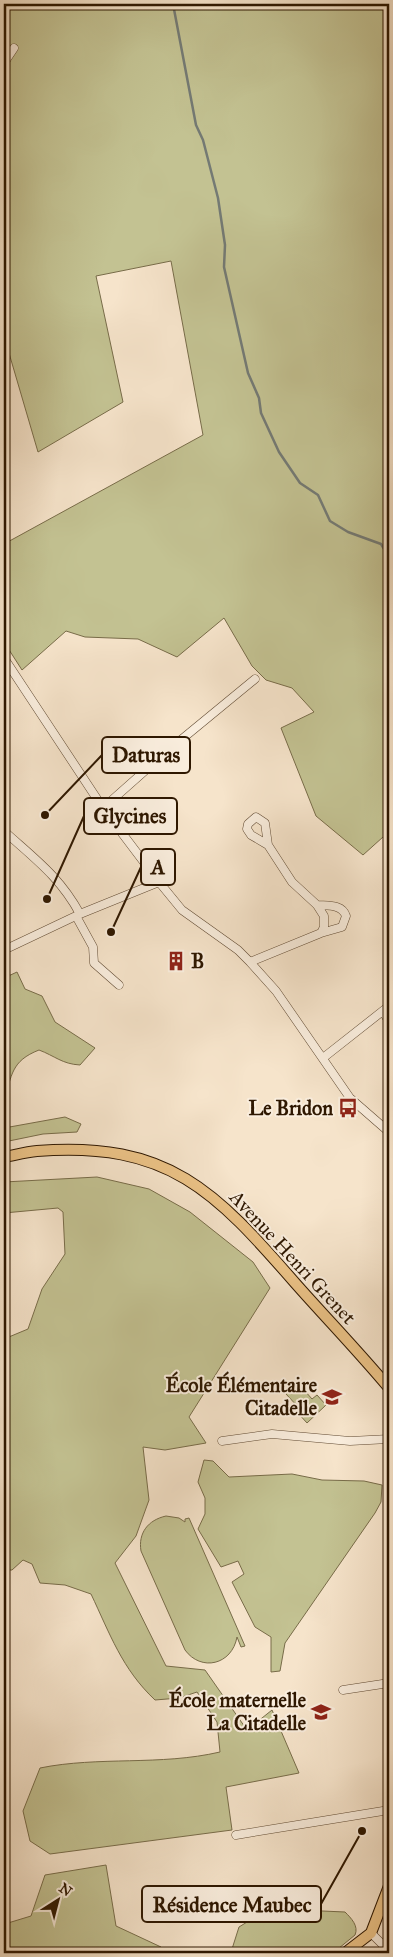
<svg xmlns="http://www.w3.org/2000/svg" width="393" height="1957" font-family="'IM FELL Great Primer',serif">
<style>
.green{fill:#c3c292;stroke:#786c49}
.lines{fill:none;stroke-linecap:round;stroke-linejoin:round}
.stream{stroke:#747a74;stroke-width:2.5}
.minor-casing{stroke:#604a33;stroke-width:9}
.major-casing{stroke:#2e1700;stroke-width:12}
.minor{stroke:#f9eddd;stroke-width:8}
.major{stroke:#ebc286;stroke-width:10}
.labels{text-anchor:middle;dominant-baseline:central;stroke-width:4;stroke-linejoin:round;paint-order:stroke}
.poi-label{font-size:20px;font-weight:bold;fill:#2e1700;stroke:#f9eddd;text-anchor:end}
.street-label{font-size:20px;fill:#2e1700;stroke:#f9eddd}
.leader{fill:none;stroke:#2e1700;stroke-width:2}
.callout-dot{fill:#2e1700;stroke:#f9eddd;stroke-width:2}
.callout{fill:#f9eddd;stroke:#2e1700;stroke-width:2}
.callout-label{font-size:21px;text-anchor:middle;font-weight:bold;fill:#2e1700}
</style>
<rect width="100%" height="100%" fill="#f6e4cb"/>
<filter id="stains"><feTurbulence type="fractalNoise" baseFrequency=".004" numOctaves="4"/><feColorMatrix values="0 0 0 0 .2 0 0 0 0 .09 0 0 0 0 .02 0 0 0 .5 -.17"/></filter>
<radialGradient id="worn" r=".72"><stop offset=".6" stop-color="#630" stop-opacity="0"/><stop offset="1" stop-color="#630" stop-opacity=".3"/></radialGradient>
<!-- green -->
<path class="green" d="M4,4H389V843L383,837L363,855L316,816L281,728L314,712L292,688L266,680L252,666L224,618L177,657L138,639L85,637L66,631L22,670L4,642V544L203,435L171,261L96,276L123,402L38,452L4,336Z
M17,972L25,989L42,996L55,1022L95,1048L80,1065C62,1064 55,1056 39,1050C11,1061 12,1075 4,1101V978Z
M65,1117L81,1124L77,1132L43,1134L4,1142V1128Z
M97,1177L149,1189L190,1212L253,1262L270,1288L189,1417L206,1443L165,1450L143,1447L149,1500L136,1536L115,1563L166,1666L205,1670L247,1730L272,1710L299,1773L226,1787L232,1830L50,1854L30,1841L23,1811L40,1768C99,1756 160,1766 220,1752L217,1722L197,1692L179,1698L155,1700C122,1669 110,1634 91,1594L65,1585L40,1583L32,1564L23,1560L12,1570H4V1339L28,1329L42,1289L65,1254L63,1212L58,1208L4,1213V1182Z
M298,1383L312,1399L317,1395L326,1405L307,1423L297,1412L300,1409L286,1394Z
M204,1460L213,1461L229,1477L292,1474L322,1480L364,1481L382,1485L381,1502L375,1513L285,1643L280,1671L271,1672V1637L255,1627L232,1582L244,1574L238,1561L221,1567L198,1529L205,1514V1498L198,1482Z
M166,1516L179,1518L185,1522V1519L189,1518L245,1646L241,1647L237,1637C232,1665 201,1672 185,1650L141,1551C138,1533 148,1520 166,1516Z
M106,1865L116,1926L161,1947L164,1953H4V1919L8,1923L31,1916L45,1875Z
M300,1910L345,1912C351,1918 359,1926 355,1935L333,1953H224L232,1949L239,1927L260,1914Z"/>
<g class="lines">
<!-- stream -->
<path class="stream" d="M173,4L196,125L203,140L218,198L225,245L224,267L248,373L259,398L261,413L279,452L300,483L318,495L330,521L348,532L381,544L389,557"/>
<defs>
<path id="minor" d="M4,63L14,48
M4,658L103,808L159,882L182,910L238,950L250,962L276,991L350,1098L389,1132
M103,808L165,753L255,679
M4,831C35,859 60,877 80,914
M317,905C328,906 342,904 346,916L342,927L321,933
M76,916L93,947L94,963L119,985
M4,950L80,914L159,882
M250,962L321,933L324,927V916L317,905L292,882L268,845L251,835L247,829L248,824L256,817L265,823L268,845
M383,1012L389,1021
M323,1058L389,1006
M222,1441L272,1434L350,1441L389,1439
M343,1690L389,1683
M236,1835L389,1810
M371,1933L389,1951"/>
<path id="major" d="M4,1157C15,1155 26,1152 37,1151C169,1141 215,1191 296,1284C327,1319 359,1352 389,1388
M345,1953L371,1933L389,1886"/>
</defs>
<!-- minor casing -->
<use href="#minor" class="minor-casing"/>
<!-- major casing -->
<use href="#major" class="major-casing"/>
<!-- minor -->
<use href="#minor" class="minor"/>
<!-- major -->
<use href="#major" class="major"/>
</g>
<!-- icons -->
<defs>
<symbol id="building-bare" viewBox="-9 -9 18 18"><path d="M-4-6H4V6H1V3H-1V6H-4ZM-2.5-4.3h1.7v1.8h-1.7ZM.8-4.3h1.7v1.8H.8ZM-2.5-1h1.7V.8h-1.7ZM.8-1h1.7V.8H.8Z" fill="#8f2418" stroke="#f9eddd" stroke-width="2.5" paint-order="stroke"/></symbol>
<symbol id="bus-bare" viewBox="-9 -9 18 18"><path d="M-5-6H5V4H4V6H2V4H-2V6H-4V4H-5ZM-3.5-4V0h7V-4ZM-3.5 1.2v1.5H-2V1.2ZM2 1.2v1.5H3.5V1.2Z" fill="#8f2418" stroke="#f9eddd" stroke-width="2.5" paint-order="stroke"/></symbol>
<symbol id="school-bare" viewBox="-9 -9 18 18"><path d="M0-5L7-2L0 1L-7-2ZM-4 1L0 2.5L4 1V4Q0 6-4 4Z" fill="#8f2418" stroke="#f9eddd" stroke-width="2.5" paint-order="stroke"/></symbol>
</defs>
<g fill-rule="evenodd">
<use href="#building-bare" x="162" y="947" width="28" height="28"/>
<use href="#bus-bare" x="334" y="1094" width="28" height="28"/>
<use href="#school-bare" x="318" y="1383" width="28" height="28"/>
<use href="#school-bare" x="307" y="1698" width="28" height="28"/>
</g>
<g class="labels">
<!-- poi labels -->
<g class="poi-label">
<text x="191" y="961" text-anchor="start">B</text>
<text x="333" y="1108">Le Bridon</text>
<text x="317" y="1385">École Élémentaire<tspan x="317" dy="23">Citadelle</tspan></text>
<text x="306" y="1700">École maternelle<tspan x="306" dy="23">La Citadelle</tspan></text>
</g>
<!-- street labels -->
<g class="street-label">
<text transform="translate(293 1257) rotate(47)">Avenue Henri Grenet</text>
</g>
</g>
<!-- callouts -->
<path class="leader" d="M45 815L102 755M47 899L84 816M111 932L141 867M362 1831L321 1904"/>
<g class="callout-dot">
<circle cx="45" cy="815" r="5"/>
<circle cx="47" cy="899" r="5"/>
<circle cx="111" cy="932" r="5"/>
<circle cx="362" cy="1831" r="5"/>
</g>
<g class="callout">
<rect x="102" y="737" width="88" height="36" rx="5"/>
<rect x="84" y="798" width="93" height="36" rx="5"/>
<rect x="141" y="849" width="34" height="36" rx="5"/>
<rect x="142" y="1886" width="179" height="36" rx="5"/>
</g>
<g class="callout-label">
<text x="146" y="762">Daturas</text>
<text x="130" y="823">Glycines</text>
<text x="158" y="874">A</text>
<text x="232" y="1912">Résidence Maubec</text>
</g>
<!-- margin -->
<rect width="393" height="1957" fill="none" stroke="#f6e4cb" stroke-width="20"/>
<rect x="5" y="5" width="383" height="1947" fill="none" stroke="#2e1700" stroke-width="2.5"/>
<rect x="10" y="10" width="373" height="1937" fill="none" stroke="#2e1700"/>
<!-- north arrow -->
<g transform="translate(58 1900) rotate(36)" stroke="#f9eddd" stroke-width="4" paint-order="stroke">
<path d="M0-4L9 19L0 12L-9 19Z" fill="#2e1700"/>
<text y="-8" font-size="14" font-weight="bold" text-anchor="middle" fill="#2e1700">N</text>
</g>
<rect width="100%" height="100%" filter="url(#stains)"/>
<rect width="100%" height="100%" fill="url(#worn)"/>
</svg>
